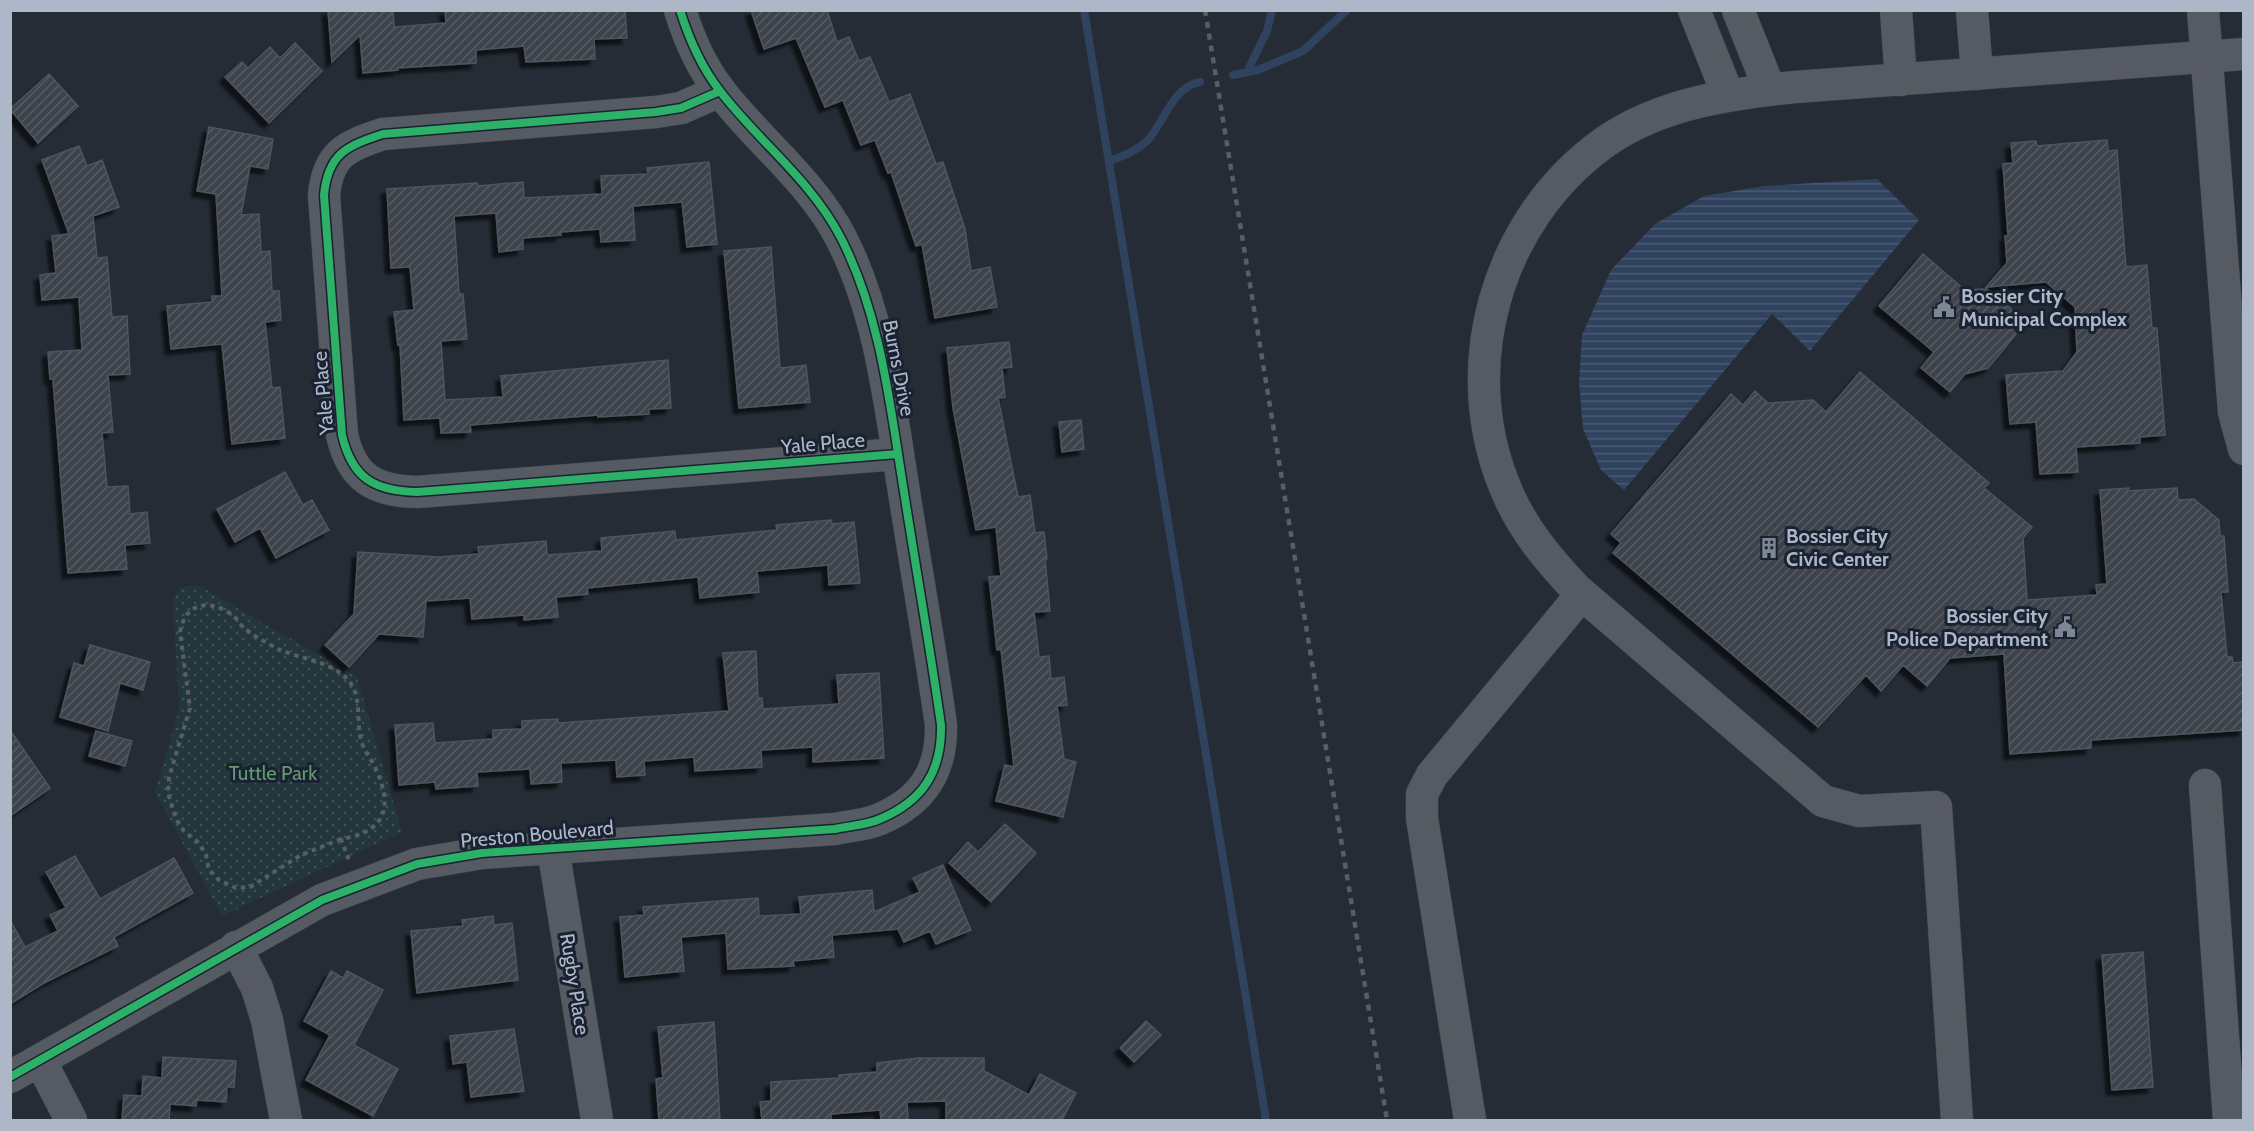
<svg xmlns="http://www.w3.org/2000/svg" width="2254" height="1131" font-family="Cabin,sans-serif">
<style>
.park{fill:url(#park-dots)}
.water{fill:url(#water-rules)}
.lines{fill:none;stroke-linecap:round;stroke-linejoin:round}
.stream{stroke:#2f425e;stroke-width:8}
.building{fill:url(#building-hatch);stroke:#4d545e;stroke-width:1.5;filter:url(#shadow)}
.minor-casing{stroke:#42464d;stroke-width:33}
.path{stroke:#585e65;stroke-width:4;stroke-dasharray:4.5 4.5;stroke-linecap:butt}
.minor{stroke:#565a63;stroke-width:32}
.rail{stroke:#595e66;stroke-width:4.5;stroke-dasharray:6 6;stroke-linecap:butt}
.cycleway-casing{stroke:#192230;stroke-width:11}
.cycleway{stroke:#2db169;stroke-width:8}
.labels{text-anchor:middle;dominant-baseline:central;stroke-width:6;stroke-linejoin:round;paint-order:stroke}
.poi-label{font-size:20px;font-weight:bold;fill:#aeb7c8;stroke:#192230;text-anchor:start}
.street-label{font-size:20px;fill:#aeb7c8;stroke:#192230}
.park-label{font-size:20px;fill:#639a71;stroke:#192230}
</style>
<defs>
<pattern id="park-dots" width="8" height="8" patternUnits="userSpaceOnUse" patternTransform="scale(1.5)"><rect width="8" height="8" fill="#22363b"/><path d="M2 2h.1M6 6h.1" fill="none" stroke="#405156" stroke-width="1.8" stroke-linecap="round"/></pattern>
<pattern id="water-rules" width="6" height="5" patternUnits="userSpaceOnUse" patternTransform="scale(1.5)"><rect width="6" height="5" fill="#2f425e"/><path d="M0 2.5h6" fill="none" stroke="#4b5b74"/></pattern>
<pattern id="building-hatch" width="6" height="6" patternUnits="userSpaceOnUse" patternTransform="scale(1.5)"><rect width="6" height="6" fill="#3d424b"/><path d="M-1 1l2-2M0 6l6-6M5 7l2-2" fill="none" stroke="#565b63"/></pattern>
<filter id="shadow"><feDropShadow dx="-5.5" dy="5.5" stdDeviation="1.5" flood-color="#0009"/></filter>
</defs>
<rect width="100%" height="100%" fill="#252c35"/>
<!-- park -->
<path class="park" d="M198,585L357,677L402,832L222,916L155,792L179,709L173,601L179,587Z"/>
<!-- water -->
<path class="water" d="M1877,179L1919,220L1810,351L1772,314L1624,490L1601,470L1583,429L1579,382L1582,335L1611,270L1655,224L1704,196L1764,186Z"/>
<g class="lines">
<!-- stream -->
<path class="stream" d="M1084,10L1266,1120
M1247,72L1267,31L1272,10
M1233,75L1258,70L1303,51L1347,10
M1109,161C1123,156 1135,152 1147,141C1164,123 1172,87 1200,82"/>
</g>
<!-- building -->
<path class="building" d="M328,10H393L394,27L446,23L445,10H625L627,38L594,39L595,59L526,62L524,46L476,50V63L397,68L398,70L363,73L360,35L332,62Z
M751,10H827L837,42L849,37L859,61L870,57L889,102L910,94L936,164L943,162L965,229L971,271L990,267L997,307L935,318L922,244L916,246L891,172L888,173L875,140L861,145L843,100L825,107L796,38L764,49Z
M295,43L322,71L269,123L225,77L242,62L248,68L270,47L280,58Z
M49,74L78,106L38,143L10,109Z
M209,127L273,139L268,169L250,166L241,215L259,214L261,252L270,251L272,291H279L281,320L265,322L272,388L280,387L285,438L232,444L222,344L171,349L167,306L212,302V296H222L216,194L197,191Z
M2107,140L2108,151L2117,150L2126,267L2147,265L2152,328H2157L2165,435L2140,437V443L2076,447L2078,472L2040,474L2036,422L2010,424L2006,375L2063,371L2077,352L2075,307L2046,282L1986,287L2007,263L2005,236H2008L2003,164L2013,163L2011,143L2036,141L2037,146Z
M79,146L87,166L102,160L119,207L93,216L97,258L107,257L112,317L127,316L130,374L108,375L113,432L102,433L107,487L128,486L130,514L147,512L150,543L125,545L127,569L68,573L53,379H50L48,352L82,350L79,297L42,300L40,275L56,273L52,236L69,234L42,160Z
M709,162L717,244L687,247L682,202L633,206L635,240L601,242L600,229L561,232V235L523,238V249L499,252L496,213L454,216L459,294H463L467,339L441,341L445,400L503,397L501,376L668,360L671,408L649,409V414L598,417V415L470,425L471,432L441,433L440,418L404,420L400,344L398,345L394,312L414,310L410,267L391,268L387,189L477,183L478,186L523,182L524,198L602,194L601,176L648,174L647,168Z
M771,247L780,368L806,365L810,402L739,408L724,251Z
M1923,254L1965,290L1987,289L2022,318L2012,330L2016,334L1988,368L1965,374L1950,392L1921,368L1934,352L1879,306Z
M1009,342L1012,367L1002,368L1005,397L998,398L1018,497L1030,495L1035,533L1044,532L1047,559H1045L1050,611L1034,612L1039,657L1049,656L1051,679L1064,677L1067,705L1057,706L1064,759L1076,762L1063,817L996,801L1005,765L1014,767L1001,649L997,650L989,577L1001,576L996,527L976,530L953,408L947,348Z
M1860,372L1989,483L1984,488L2032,527L2023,538L2027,600L2097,595L2096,585L2107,584L2100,490L2129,488L2127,491L2177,488L2178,500L2194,499L2219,520L2220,536H2224L2228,592H2221L2227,657H2232L2233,663L2244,662V730L2091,740V748L2010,754L2004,654L1950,658L1927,686L1903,665L1881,691L1866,675L1818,727L1613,553L1621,543L1611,534L1731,394L1743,405L1755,391L1768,403L1813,400L1826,412Z
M1081,420L1084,449L1062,452L1059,422Z
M285,472L303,505L312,500L329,530L276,558L260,528L235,542L217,509Z
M831,520L832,524L854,522L860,583L829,585L828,565L757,571L759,592L700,598L698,577L587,588L588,594L556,597L558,617L524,620V615L472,619L470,598L426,601L423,637L379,634L349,667L325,645L354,614L358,552L439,557L479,554L478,547L546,541L547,555L602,551L601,538L675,531L676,540L777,530L776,525Z
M90,645L150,662L143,690L120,683L108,731L60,717L74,663L84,666Z
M756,651L758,698H762L763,709L839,704L837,675L879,673L884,758L813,762V747L761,750L762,767L695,771L694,757L644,761L645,775L617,777L616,760L561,763L562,782L531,784L530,769L477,772L478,786L436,789L435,782L399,785L395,725L433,723L435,743L493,739V730L522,729V721L558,719V723L729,711L723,653Z
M10,730L50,788L10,816Z
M96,731L132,741L125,766L89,756Z
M1005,824L1036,853L991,902L949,863L968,842L978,852Z
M75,856L100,899L174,858L193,893L114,937L118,946L44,983L10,1004V920L25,947L58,931L50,915L66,908L46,872Z
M943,865L971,930L936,944L930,931L904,942L898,929L832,935L834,957L793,961L794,966L728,969L726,933L681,937L684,971L625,977L620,917L644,915L643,907L758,898L759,916L801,914L799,897L872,890L874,912L920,892L913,878Z
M493,916L494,925L512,923L518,980L417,993L411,931L463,926L462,920Z
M2143,952L2153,1087L2112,1090L2102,955Z
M331,971L343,978L347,971L383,990L354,1045L398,1069L373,1116L306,1080L330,1035L304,1021Z
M1146,1021L1161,1035L1134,1062L1120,1048Z
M714,1022L720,1120H659L656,1079L663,1078L658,1027Z
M514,1029L524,1091L471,1097L467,1062L453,1064L450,1036Z
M163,1057L236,1061L234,1087H227L226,1102L197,1100L196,1106L170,1104L169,1120H122L124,1095L142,1096L143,1076L162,1078Z
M919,1058H984V1071L1029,1095L1040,1074L1076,1093L1062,1120H946V1101L907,1102L908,1120H881L880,1110L831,1114V1120H762L760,1102L771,1101V1082L839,1078V1075L877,1072V1063Z"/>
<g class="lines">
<defs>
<path id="minor" d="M1694,10L1728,95
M1738,10L1770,90
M1896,10L1901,80
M1972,10L1977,74
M2203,10L2234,412L2244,449
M720,91L681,108L656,112L383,134C346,146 328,154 324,195L342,435C352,478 374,491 417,492L898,454
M2205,785L2229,1120
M553,848L597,1120
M236,947L257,988L267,1020L286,1120
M40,1060L71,1120
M10,1077L322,900L417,864L482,853L835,829C849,826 867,825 880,819C923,801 942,771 941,725C930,647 916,569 904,492C890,406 881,316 841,238C811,180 759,142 720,91C702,68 689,39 680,10
M1470,1120L1422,818V794L1432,775L1582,594
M1957,1120L1936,807L1859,811L1823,801L1576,589C1549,560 1524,531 1508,494C1453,371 1495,220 1605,142C1661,103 1729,94 1795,87L2244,54"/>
</defs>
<!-- minor casing -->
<use href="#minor" class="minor-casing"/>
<!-- path -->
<path class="path" d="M341,839L301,855L250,887L236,888L219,880L209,870L206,855L199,843L184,831L176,819L168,793L169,777L190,708L180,632C185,604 207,598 231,614C236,617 239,623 243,627C252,635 267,643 278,649C300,659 332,661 349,681C363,698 355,722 362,743C365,752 371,759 375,767C394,807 386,832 341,839L349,860"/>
<!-- minor -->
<use href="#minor" class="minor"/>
<!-- rail -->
<path class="rail" d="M1205,10L1387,1120"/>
<defs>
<path id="cycleway" d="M720,91L681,108L656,112L383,134C346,146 328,154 324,195L342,435C352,478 374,491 417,492L898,454
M10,1077L322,900L417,864L482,853L835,829C849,826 867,825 880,819C923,801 942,771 941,725C930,647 916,569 904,492C890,406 881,316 841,238C811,180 759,142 720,91C702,68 689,39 680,10"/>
</defs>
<!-- cycleway casing -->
<use href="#cycleway" class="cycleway-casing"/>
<!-- cycleway -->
<use href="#cycleway" class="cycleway"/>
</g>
<!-- icons -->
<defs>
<symbol id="civic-bare" viewBox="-9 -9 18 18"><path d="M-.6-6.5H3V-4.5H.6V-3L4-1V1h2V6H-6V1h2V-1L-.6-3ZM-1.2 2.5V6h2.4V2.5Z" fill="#7e8695" stroke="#192230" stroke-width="2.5" paint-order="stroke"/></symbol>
<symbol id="building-bare" viewBox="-9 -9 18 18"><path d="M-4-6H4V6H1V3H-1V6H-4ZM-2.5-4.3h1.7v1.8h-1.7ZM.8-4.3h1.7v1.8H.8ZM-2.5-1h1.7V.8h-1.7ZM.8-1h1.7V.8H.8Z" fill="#7e8695" stroke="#192230" stroke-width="2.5" paint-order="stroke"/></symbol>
</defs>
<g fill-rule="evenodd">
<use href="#civic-bare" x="1929" y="292" width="30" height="30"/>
<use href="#building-bare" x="1754" y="533" width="30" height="30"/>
<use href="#civic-bare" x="2050" y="612" width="30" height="30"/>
</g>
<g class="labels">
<!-- poi labels -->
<g class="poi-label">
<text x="1961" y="296">Bossier City<tspan x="1961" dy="23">Municipal Complex</tspan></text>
<text x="1786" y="536">Bossier City<tspan x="1786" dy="23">Civic Center</tspan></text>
<text x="2048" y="616" text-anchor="end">Bossier City<tspan x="2048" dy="23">Police Department</tspan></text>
</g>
<!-- street labels -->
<g class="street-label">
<text transform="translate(899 368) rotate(79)">Burns Drive</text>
<text transform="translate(323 393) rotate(-95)">Yale Place</text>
<text transform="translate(823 443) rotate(-5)">Yale Place</text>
<text transform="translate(537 834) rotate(-5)">Preston Boulevard</text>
<text transform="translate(575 984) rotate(81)">Rugby Place</text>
</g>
<!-- park labels -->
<g class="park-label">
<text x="273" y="773">Tuttle Park</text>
</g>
</g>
<!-- border -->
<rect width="2254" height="1131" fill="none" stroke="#aeb7c8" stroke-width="24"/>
</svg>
